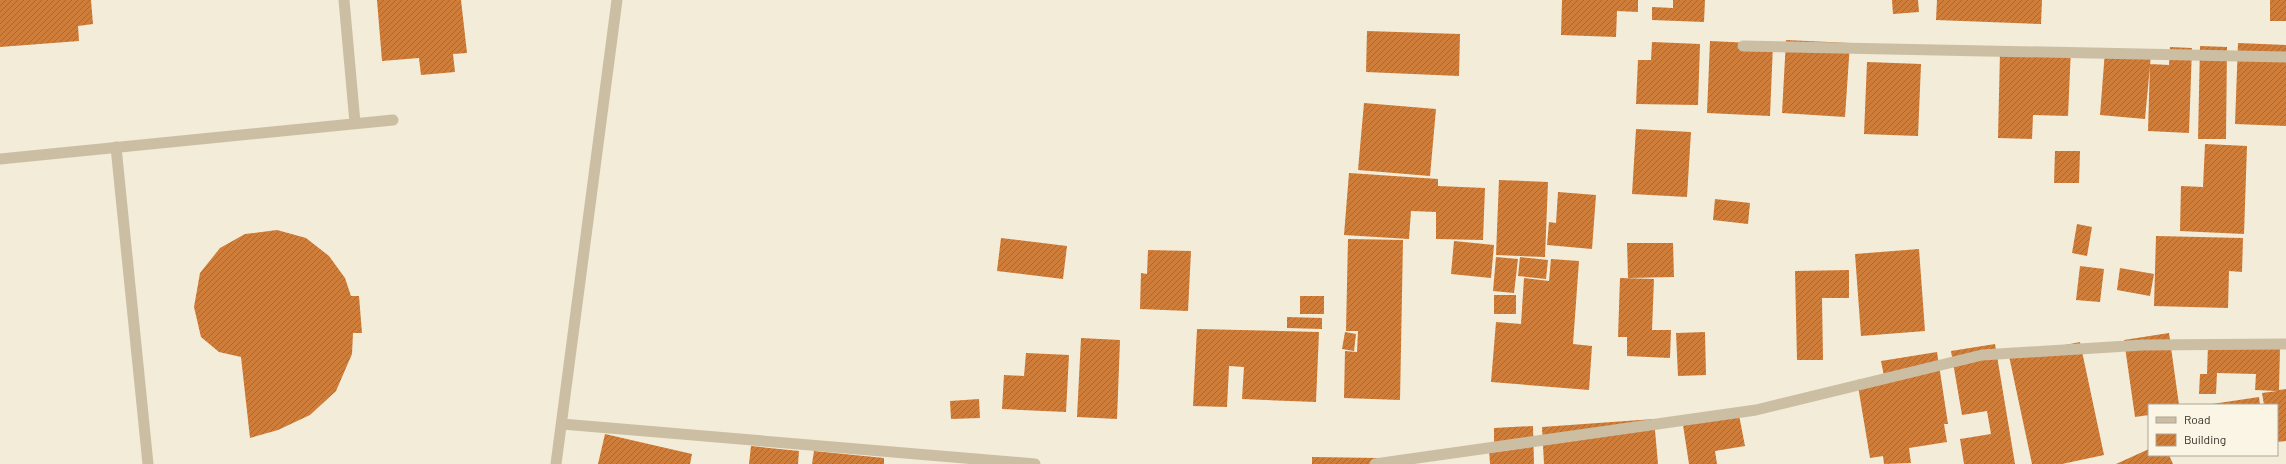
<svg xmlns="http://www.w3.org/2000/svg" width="2286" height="464" font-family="Barlow,sans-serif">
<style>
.building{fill:url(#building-hatch)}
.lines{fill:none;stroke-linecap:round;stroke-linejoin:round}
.service{stroke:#ccbea3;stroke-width:11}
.minor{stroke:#ccbea3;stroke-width:11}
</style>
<defs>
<pattern id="building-hatch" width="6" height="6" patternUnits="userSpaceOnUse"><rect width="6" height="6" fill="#cf7d3a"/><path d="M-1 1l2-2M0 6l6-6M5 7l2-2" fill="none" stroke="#a96731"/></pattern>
</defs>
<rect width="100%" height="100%" fill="#f3ecd8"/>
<!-- building -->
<path class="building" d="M0,0H91L93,24L78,26L79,41L0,47Z
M377,0H461L467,53L453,54L455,72L421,75L419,58L382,61Z
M1562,0H1638V12L1617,11L1616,37L1561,35Z
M1673,0H1705L1704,22L1652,20V7L1673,8Z
M1892,0H1918L1919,12L1893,14Z
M1937,0H2042L2041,24L1936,20Z
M2270,0H2286V21H2270Z
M1367,31L1460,34L1459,76L1366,72Z
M1786,40L1850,43L1845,117L1782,113Z
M1710,41L1773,44L1770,116L1707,113Z
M1652,42L1700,44L1698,105L1636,104L1638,60H1651Z
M2238,43L2286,45V126L2235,124Z
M2200,46L2227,47L2226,139H2198Z
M2170,47L2192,48L2189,133L2148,131L2150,64L2169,65Z
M2071,48L2068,116L2033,115L2032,139L1998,138L2000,52Z
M2105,51L2151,55L2145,119L2100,115Z
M1867,62L1921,64L1918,136L1864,134Z
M1364,103L1436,109L1430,176L1358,170Z
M1636,129L1691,132L1687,197L1632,194Z
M2205,144L2247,146L2244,234L2180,231L2181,186L2203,187Z
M2055,151H2080L2079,183H2054Z
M1349,173L1438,179V186L1485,188L1483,240L1436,239V212L1411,211L1409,239L1344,235Z
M1499,180L1548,182L1545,257L1496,255Z
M1558,192L1596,195L1592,249L1547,245L1549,222L1556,223Z
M1715,199L1750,203L1748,224L1713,220Z
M2077,224L2092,227L2087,256L2072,253Z
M277,230L306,238L329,256L345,278L351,296H359L362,333H353L352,354L336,391L310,415L278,430L250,438L241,357L219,352L201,337L194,307L200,273L220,248L245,234Z
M2156,236L2243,238L2242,272L2229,271L2228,308L2154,306Z
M1001,238L1067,246L1063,279L997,271Z
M1348,239L1403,240L1400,400L1344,398L1345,351L1357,352L1358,331H1346Z
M1454,241L1494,245L1491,278L1451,274Z
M1627,243H1673L1674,277L1628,278Z
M1919,249L1925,331L1861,336L1855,254Z
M1148,250L1191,251L1188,311L1140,309L1141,273L1147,274Z
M1496,257L1518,259L1514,293L1493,291Z
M1520,257L1548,260L1546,279L1518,276Z
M1551,259L1579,261L1573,344L1592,346L1589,390L1491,382L1496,322L1521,324L1524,278L1549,281Z
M2080,266L2104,269L2100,302L2076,300Z
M2120,268L2154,274L2150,296L2117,290Z
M1849,270V298H1822L1823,360H1797L1795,271Z
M1620,278L1654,279L1652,330H1671L1670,358L1627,356V337H1618Z
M1494,295H1516V314H1494Z
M1300,296H1324V314H1300Z
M1287,317L1322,318V329L1287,328Z
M1197,329L1319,332L1316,402L1242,399L1244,367L1229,366L1227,407L1193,406Z
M1345,332L1356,334L1354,351L1342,349Z
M1705,332L1706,375L1678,376L1676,333Z
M2169,333L2179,405H2149V415L2135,417L2124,340Z
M1081,338L1120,340L1117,419L1077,417Z
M2080,342L2104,455L2062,464H2032L2009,356Z
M1995,344L2015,464H1964L1960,439L1991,434L1987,411L1962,415L1951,351Z
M2208,345L2280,348L2279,390L2286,389V441L2277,442V405H2264L2262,393L2277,391L2255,390L2256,374L2217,373L2216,394H2199L2200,374H2207Z
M1937,352L1948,424H1944L1947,442L1909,448L1911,463L1884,464L1883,456L1870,458L1857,380L1884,376L1881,361Z
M1026,353L1069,355L1066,412L1002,409L1004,375L1024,376Z
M2259,397L2260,405H2212V404Z
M979,399L980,418L951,419L950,401Z
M1739,415L1745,446L1715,451L1717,464H1689L1683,425Z
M1654,419L1658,464H1544L1542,427Z
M1533,426L1534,464H1490L1489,449H1494V428Z
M605,434L692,454L690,464H598Z
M751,446L799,451L798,464H749Z
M2149,449V455H2169L2173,464H2116Z
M814,451L884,458V464H812Z
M1312,457L1378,458V464H1312Z"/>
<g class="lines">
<!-- service -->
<path class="service" d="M344,0L355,123
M116,147L148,464
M0,159L393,120"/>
<!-- minor -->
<path class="minor" d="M1743,46L2286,57
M562,424L1035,464
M556,464L617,0
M1375,464L1756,410L1982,355L2143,345L2286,344"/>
</g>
<!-- legend -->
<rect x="2148" y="404" width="130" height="52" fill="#faf5e4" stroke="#aca598"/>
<rect x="2156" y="417" width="20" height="6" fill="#ccbea3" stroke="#aca598"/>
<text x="2184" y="424" font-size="12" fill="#362e26">Road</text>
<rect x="2156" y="434" width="20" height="12" fill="url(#building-hatch)" stroke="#aca598"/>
<text x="2184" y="444" font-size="12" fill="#362e26">Building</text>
</svg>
